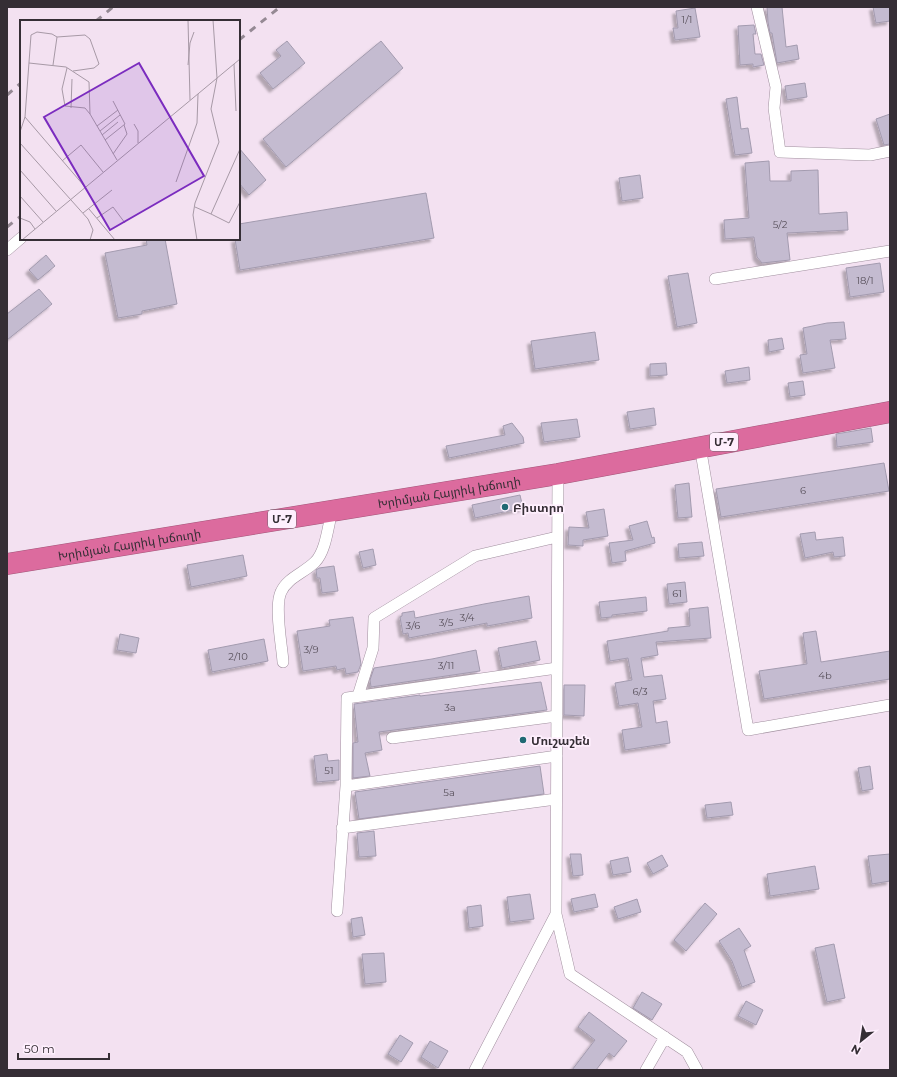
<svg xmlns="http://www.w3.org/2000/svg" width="897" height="1077" font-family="Montserrat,'Noto Sans Armenian',sans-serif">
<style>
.building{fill:#c4bbd0;stroke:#a39baf;filter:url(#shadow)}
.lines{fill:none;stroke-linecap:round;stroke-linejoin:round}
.street-casing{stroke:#a08f9e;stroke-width:12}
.highway-casing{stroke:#a25679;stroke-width:22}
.street{stroke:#fff;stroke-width:11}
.highway{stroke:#dc6b9e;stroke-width:21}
.rail{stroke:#958994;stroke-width:3;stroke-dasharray:7 7;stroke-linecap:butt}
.poi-dot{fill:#1f6973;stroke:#feeffd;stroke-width:1.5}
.labels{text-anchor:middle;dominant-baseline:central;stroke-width:3.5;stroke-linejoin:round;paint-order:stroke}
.number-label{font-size:10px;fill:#59515c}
.shield{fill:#feeffd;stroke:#716871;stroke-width:1}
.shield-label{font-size:11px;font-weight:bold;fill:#352e35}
.street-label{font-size:12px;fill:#352e35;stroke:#feeffd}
.poi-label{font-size:12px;font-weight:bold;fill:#352e35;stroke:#feeffd;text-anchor:start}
.inset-road{fill:none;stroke:#a799a6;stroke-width:1}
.view{fill:#7b2cbf;fill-opacity:0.15;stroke:#7b2cbf;stroke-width:2}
.inset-edge{fill:none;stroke:#352e35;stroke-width:2}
</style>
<defs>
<filter id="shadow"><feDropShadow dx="-3.5" dy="3.5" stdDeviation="1" flood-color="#0004"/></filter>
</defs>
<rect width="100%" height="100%" fill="#f3e1f1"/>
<!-- building -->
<path class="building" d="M767,7H782L786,47L797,45L799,59L777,63L772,33H770L768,22Z
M873,7H890V21L876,23Z
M695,8L700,37L675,40L673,28H678L676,11Z
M754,25L756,34H753L755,54H761L764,65L753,67V64L740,65L738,26Z
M287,41L305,63L273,89L260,73L281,56L276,50Z
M381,41L403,68L286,167L263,139Z
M805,83L807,97L787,100L785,86Z
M737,97L741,129L748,128L752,153L735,155L726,99Z
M890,114V144L884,145L876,119Z
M239,148L266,180L249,195L239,183Z
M769,161L770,181H791V171L818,170L819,214L847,212L848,230L787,233L790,260L762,263L757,257L754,237L725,239L724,220L749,218L745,163Z
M640,175L643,198L622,201L619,178Z
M426,193L434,238L240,270L235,239H239V224Z
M146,239H165L177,304L142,311V314L118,318L105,253L147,245Z
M46,255L55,266L38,280L29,270Z
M880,263L884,292L850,297L846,268Z
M688,273L697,323L677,327L668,276Z
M39,289L52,304L7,340V314Z
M844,322L846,339L830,340L835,368L803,373L800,355L807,354L803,328L827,323Z
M595,332L599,360L535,369L531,341Z
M782,338L784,349L769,352L768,340Z
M666,363L667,375L650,376V364Z
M749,367L750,380L727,383L725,371Z
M803,381L805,395L790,397L788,383Z
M654,408L656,425L630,429L627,412Z
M577,419L580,437L544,442L541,423Z
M512,423L523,437L524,443L449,458L446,446L505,435L503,426Z
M871,428L873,442L837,447L836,434Z
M884,463L889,491L721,517L716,489Z
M689,483L692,517L678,518L675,485Z
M520,495L523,508L475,518L472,505Z
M604,509L608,536L583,540V546L568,545L569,527L589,528L586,512Z
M647,521L652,538L654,537L655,543L625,551L626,561L612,563L609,543L633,540L629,526Z
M815,532L816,540L843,537L845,556L834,557L833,552L805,558L800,534Z
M702,542L704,556L679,558L678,544Z
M373,549L376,565L363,568L359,552Z
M243,555L247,576L191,587L187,565Z
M334,566L338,591L322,593L320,578H317L316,570L319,568Z
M685,582L687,602L669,604L667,584Z
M529,596L532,618L487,626V623L409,638L408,633L403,634L400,617L402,616V613L414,611L415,618L484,604Z
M646,597L647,611L612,615V617L601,618L599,602Z
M708,607L711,638L656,642L658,655L641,658L644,677L662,675L666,699L653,701L656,723L667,721L670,743L625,750L622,730L642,727L638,703L619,706L615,683L632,680L628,658L610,661L607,641L668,631V628L690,626L689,609Z
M353,617L361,664L358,672L346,674L345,668L337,670L336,666L303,671L297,631L330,626L329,620Z
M816,631L821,662L890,651V679L764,699L759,671L807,664L803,633Z
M120,634L139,638L136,653L117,650Z
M264,639L268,661L212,672L208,650Z
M536,641L540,660L502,668L498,648Z
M476,650L480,671L371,687L370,680L374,668L432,659Z
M541,682L547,710L379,732L382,750L365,753L370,776L353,778V743L358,742L354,704L420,695V696Z
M564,685H585L584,716L564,715Z
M327,754L328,761L339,760V780L317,782L314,756Z
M540,766L544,794L359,819L355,792Z
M870,766L873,789L862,791L858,768Z
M731,802L733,815L707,818L705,805Z
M374,831L376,856L359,857L357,833Z
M570,854H581L583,875L573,876Z
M890,854V881L872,884L868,856Z
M662,855L668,866L653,874L647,863Z
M628,857L631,872L613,875L610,861Z
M815,866L819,889L770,896L767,874Z
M530,894L534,919L510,922L507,897Z
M595,894L598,907L574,912L571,899Z
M637,899L641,912L618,919L614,907Z
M705,903L717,914L686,951L674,940Z
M481,905L483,926L469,928L467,907Z
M362,917L365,935L353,937L351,919Z
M739,928L751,946L744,950L755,982L742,987L732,961L719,941Z
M834,944L845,998L827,1002L815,948Z
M384,953L386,982L365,984L362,954Z
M642,992L662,1004L652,1020L633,1008Z
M746,1001L763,1010L756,1025L738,1016Z
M589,1012L627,1041L614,1057L609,1053L596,1070H572L595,1040L578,1027Z
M400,1035L413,1043L401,1062L388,1054Z
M430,1041L448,1051L438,1068L421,1057Z"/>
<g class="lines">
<defs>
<path id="street" d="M757,7L776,87L774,108L780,152L870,155L890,151
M7,250L21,238
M715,279L890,251
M700,446L748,730L890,705
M283,662C282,646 274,606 281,592C287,578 304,573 315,562C326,551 328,526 332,511
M358,696L373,648L374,618L475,556L557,537
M392,738L557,716
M346,786L557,756
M342,828L556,799
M337,911L346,786L347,698L557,668
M556,914L570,974L687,1052L697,1070
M475,1070L556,914L558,474
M646,1070L665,1037"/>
<g id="highway">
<path id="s1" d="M7,564L558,474L890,412"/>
</g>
</defs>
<!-- street casing -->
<use href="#street" class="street-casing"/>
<!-- highway casing -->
<use href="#highway" class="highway-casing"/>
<!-- street -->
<use href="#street" class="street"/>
<!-- highway -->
<use href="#highway" class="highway"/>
<!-- rail -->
<path class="rail" d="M96,21L113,7
M239,40L280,7
M7,95L21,83
M7,227L21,216"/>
</g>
<!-- markers -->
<g class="poi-dot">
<circle cx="505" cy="507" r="4"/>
<circle cx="523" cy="740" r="4"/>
</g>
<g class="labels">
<!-- number labels -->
<g class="number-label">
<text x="687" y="19">1/1</text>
<text x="780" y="224">5/2</text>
<text x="865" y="280">18/1</text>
<text x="803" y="490">6</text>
<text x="677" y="593">61</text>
<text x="467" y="617">3/4</text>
<text x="446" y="622">3/5</text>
<text x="413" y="625">3/6</text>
<text x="311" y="649">3/9</text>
<text x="238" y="656">2/10</text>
<text x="446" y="665">3/11</text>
<text x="825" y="675">4b</text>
<text x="640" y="691">6/3</text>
<text x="450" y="707">3a</text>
<text x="329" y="770">51</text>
<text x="449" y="792">5a</text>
</g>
<!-- shield labels -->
<g class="shield">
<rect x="710" y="433" width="28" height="18" rx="3"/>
<rect x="268" y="510" width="28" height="18" rx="3"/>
</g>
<g class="shield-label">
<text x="724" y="442">Մ-7</text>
<text x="282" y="519">Մ-7</text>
</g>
<!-- street labels -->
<g class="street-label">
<text stroke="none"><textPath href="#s1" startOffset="448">Խրիմյան Հայրիկ խճուղի</textPath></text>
<text stroke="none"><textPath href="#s1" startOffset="124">Խրիմյան Հայրիկ խճուղի</textPath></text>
</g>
<!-- poi labels -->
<g class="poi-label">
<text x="513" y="507">Բիստրո</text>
<text x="531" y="740">Մուշաշեն</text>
</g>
</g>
<!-- overview -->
<g transform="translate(20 20)">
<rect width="220" height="220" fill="#f3e1f1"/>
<path class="inset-road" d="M168,0L170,80M11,15L5,97L65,167M11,15L17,12L32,14L37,17L33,45M37,17L65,15L70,19L79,44L74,48L53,51M9,43L46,47L69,62L70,94L97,140M214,44L216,91M168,45L170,23L174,12M47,48L42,69L45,86L65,88L70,94M51,88L52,59M114,104L118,111V123M77,106L98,90M80,111L100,95M0,112L5,97M82,115L98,102M85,120L105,104L93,81M0,123L68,199L73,210L70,220M220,129L191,194L209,203L220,182M93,134L107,114L104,105M42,141L61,125L83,152M0,150L36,191M156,162L177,103L178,74M0,176L23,202M175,187L191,194M69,189L95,220M63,193L92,170M0,198L10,202L15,209M77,198L93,187L105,203M2,220L220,39M177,220L173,195L175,183L199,122L191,89L197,58L193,0"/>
<path class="view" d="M119,43L184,156L90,210L24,97Z"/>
<rect width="220" height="220" class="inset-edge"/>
</g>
<!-- border -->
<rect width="897" height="1077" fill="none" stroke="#352e35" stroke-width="16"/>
<!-- north arrow -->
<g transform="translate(861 1041) rotate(210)" stroke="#feeffd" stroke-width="3" paint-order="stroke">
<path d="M0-3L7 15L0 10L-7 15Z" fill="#352e35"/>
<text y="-6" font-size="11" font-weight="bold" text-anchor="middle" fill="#352e35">N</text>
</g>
<!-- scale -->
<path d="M18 1053v6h91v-6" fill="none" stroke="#352e35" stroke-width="2"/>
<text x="24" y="1053" font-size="12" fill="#352e35" stroke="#feeffd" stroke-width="3" paint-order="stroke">50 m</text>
</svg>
